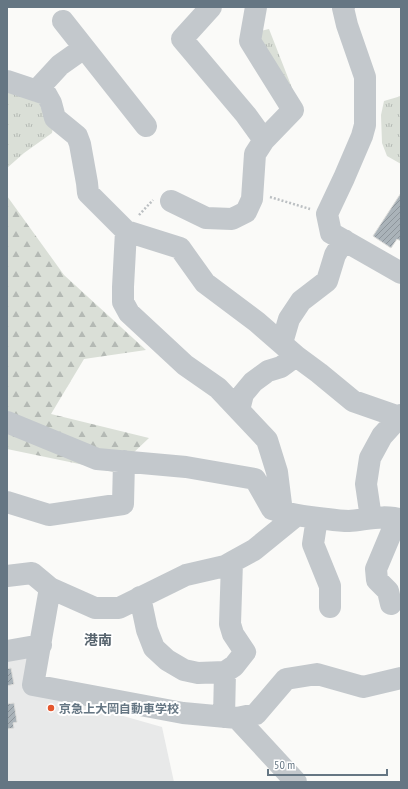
<svg xmlns="http://www.w3.org/2000/svg" width="408" height="789" font-family="'PT Sans Narrow','Noto Sans JP',sans-serif">
<style>
.built{fill:#e8e9e9}
.forest{fill:url(#forest-firs)}
.park{fill:url(#park-tufts)}
.building{fill:url(#building-hatch);stroke:#dcdcda}
.lines{fill:none;stroke-linecap:round;stroke-linejoin:round}
.path{stroke:#bbbfc2;stroke-width:2.5;stroke-dasharray:2 2;stroke-linecap:butt}
.minor{stroke:#c3c8cc;stroke-width:22}
.poi-dot{fill:#e4572e;stroke:#fff;stroke-width:1.5}
.labels{text-anchor:middle;dominant-baseline:central;stroke-width:4;stroke-linejoin:round;paint-order:stroke}
.poi-label{font-size:12px;font-weight:bold;fill:#657683;stroke:#fff;text-anchor:start}
.quarter-label{font-size:14px;font-weight:bold;fill:#57646e;stroke:#fff}
</style>
<defs>
<pattern id="forest-firs" width="22" height="20" patternUnits="userSpaceOnUse"><rect width="22" height="20" fill="#dadfd7"/><path d="M5 1l3.5 6h-7zM16 11l3.5 6h-7z" fill="#b4b9b4"/></pattern>
<pattern id="park-tufts" width="24" height="20" patternUnits="userSpaceOnUse"><rect width="24" height="20" fill="#dadfd7"/><path d="M3 7l-1-3M5 7V3M7 7l1-3M15 17l-1-3M17 17v-4M19 17l1-3" fill="none" stroke="#b4b9b4"/></pattern>
<pattern id="building-hatch" width="6" height="6" patternUnits="userSpaceOnUse"><rect width="6" height="6" fill="#aab3b9"/><path d="M-1 1l2-2M0 6l6-6M5 7l2-2" fill="none" stroke="#8e969c"/></pattern>
</defs>
<rect width="100%" height="100%" fill="#fafaf8"/>
<!-- built -->
<path class="built" d="M33,654L28,689L162,727L174,782H7V658Z"/>
<!-- forest -->
<path class="forest" d="M7,196L64,275L146,350L84,359L51,414L149,438L113,472L84,465L7,449Z"/>
<!-- park -->
<path class="park" d="M269,29L294,93L256,32Z
M7,92L41,102L53,127L52,133L24,153L7,168Z
M401,96V164L387,156L382,143L381,115L384,101Z"/>
<!-- building -->
<path class="building" d="M401,193V241L397,239L391,248L373,236Z
M11,668L14,684L7,686V669Z
M14,703L17,722L13,723L14,728L7,729V704Z"/>
<g class="lines">
<!-- path -->
<path class="path" d="M270,197L310,209
M139,215L153,200"/>
<!-- minor -->
<path class="minor" d="M211,7L182,39L246,115L264,140
M344,7L343,8L347,25L365,77V125L362,136L344,178L327,214L331,233L401,273
M63,21L146,126
M7,81L46,94L51,103L55,118L77,136L80,144L87,183L88,193L126,231L180,248L205,283L257,322L296,356
M36,91L60,65L84,48
M171,201L206,218L232,219L246,212L252,199L255,154L264,140L293,110L250,41L256,7
M126,231L123,287V302L129,313L185,365L218,388L267,440L277,472L282,512
M282,343L289,319L301,301L327,281L335,255L344,240
M239,410L243,394L253,382L268,371L281,367L296,356L319,373L353,401L399,417
M7,422L97,459L186,467L255,479L272,509C290,515 308,517 327,519C334,520 342,521 349,521C365,520 385,514 401,520
M7,502L49,515L123,504L124,461
M317,518L313,544L330,586V607
M371,518L366,484L370,458L382,436L401,415
M7,576L32,573L50,588L95,608H119L186,575L225,566L232,562L254,550L297,515
M50,588L33,685L183,713L237,718
M140,597L147,630L154,648L167,660L184,670L198,673L225,672
M391,604L388,591L377,580L376,569L397,519
M7,651L41,645
M224,717L225,672L234,666L245,652L233,634L230,624L232,562
M296,782L237,718L256,714L286,679L317,674L363,687L401,678"/>
</g>
<!-- markers -->
<circle class="poi-dot" cx="51" cy="708" r="4"/>
<g class="labels">
<!-- poi labels -->
<g class="poi-label">
<text x="59" y="708">京急上大岡自動車学校</text>
</g>
<!-- quarter labels -->
<g class="quarter-label">
<text x="98" y="640">港南</text>
</g>
</g>
<!-- border -->
<rect width="408" height="789" fill="none" stroke="#657683" stroke-width="16"/>
<!-- scale -->
<path d="M268 769v6h119v-6" fill="none" stroke="#657683" stroke-width="2"/>
<text x="274" y="769" font-size="12" fill="#657683" stroke="#ffffff" stroke-width="3" paint-order="stroke">50 m</text>
</svg>
